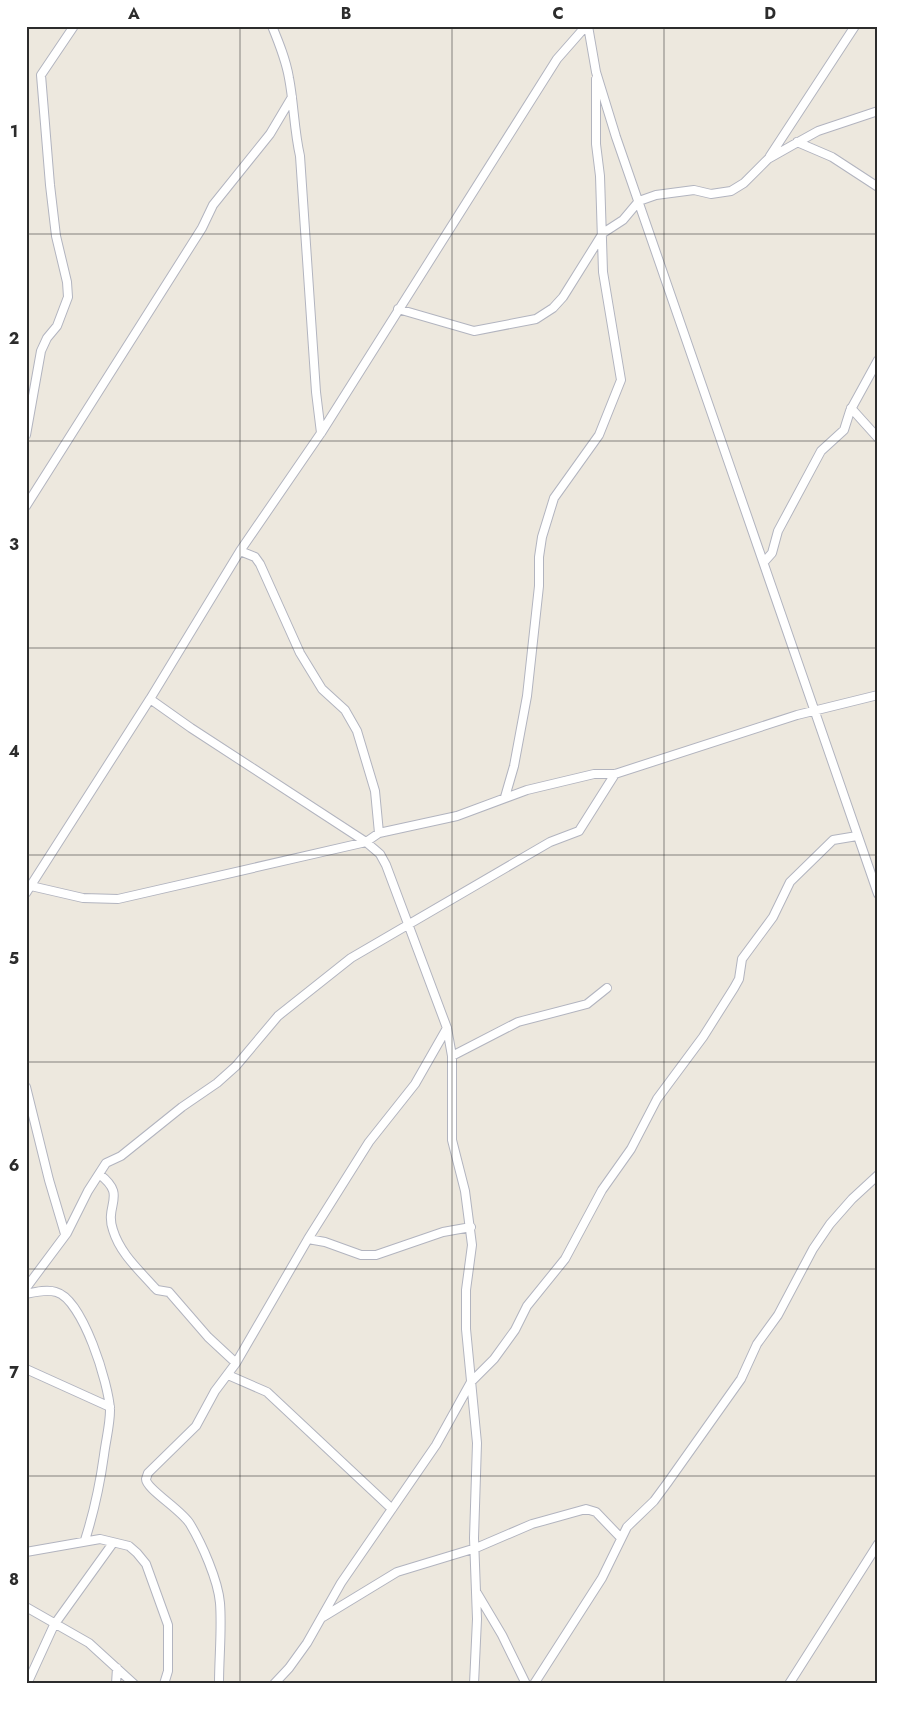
<svg xmlns="http://www.w3.org/2000/svg" width="904" height="1710" font-family="Jost,sans-serif">
<style>
.lines{fill:none;stroke-linecap:round;stroke-linejoin:round}
.minor-casing{stroke:#b2b4bf;stroke-width:10}
.minor{stroke:#fff;stroke-width:8}
.grid{fill:none;stroke:#2c2c2c;stroke-width:1;stroke-opacity:0.55}
.neatline{fill:none;stroke:#2c2c2c;stroke-width:2}
.grid-label{font-size:16px;text-anchor:middle;font-weight:bold;fill:#2c2c2c}
</style>
<rect width="100%" height="100%" fill="#ede8de"/>
<g class="lines">
<defs>
<path id="minor" d="M272,26C279,43 286,60 289,78C294,104 294,130 300,156L316,392L321,433
M588,26L596,72L616,137L878,894
M797,142L832,157L878,187
M770,156L855,26
M398,309L474,331L536,319L553,308L563,297L603,233L623,220L639,201L656,195L694,190L711,194L731,191L744,183L768,159L791,146L818,131L878,111
M851,408L878,438
M26,435L41,351L47,338L57,326L68,297L67,282L56,236L50,185L41,75L74,26
M26,506L202,228L213,205L270,134L292,97
M240,551L255,557L260,564L300,653L322,689L345,710L357,731L375,791L379,833
M764,562L772,553L778,531L821,451L844,430L850,411L878,360
M150,699L191,728L366,842L380,854L386,865L447,1028L452,1056V1140L465,1191L472,1245L466,1290V1329L477,1443L474,1538L477,1619L474,1684
M505,797L514,766L527,696L539,586V557L542,537L554,498L599,435L621,380L603,272L600,176L596,144V79
M31,886L83,898L118,899L366,842L379,833L457,816L527,790L594,774H615L797,715L878,695
M26,893L150,699L240,551L321,433L557,59L586,26
M452,1056L518,1022L587,1004L607,988
M26,1087L49,1180L65,1234
M99,1174C128,1196 104,1204 113,1230C120,1253 138,1269 154,1287L157,1290L169,1292L208,1337L236,1363
M308,1239L325,1242L361,1255H376L443,1232L471,1227
M26,1288L67,1233L88,1191L106,1163L121,1156L182,1107L217,1083L236,1066L278,1016L351,958L550,842L579,831L615,774
M26,1294C35,1292 47,1289 56,1292C83,1299 109,1385 110,1410C110,1425 106,1439 104,1455C100,1484 94,1512 85,1540
M26,1369L110,1407
M228,1375L267,1392L392,1509
M26,1552L100,1539L129,1546L137,1553L146,1564L168,1625V1671L164,1684
M477,1593L502,1635L526,1684
M26,1607L89,1643L134,1684
M323,1617L397,1572L476,1548L532,1524L586,1509L596,1512L621,1538
M27,1684L54,1625L113,1543
M116,1684L117,1668
M219,1684C219,1657 222,1629 220,1603C218,1580 202,1544 190,1524C182,1510 146,1489 146,1479L148,1473L196,1426L215,1391L236,1363L308,1239L369,1142L415,1084L447,1028
M274,1684L289,1668L307,1643L341,1583L436,1445L471,1382L494,1359L515,1330L527,1306L565,1259L602,1190L631,1149L657,1099L703,1037L734,988L739,979L742,959L773,917L790,882L833,840L857,836
M534,1684L602,1578L627,1527L654,1501L668,1482L741,1379L757,1344L778,1315L813,1249L830,1224L852,1199L878,1175
M789,1684L878,1544"/>
</defs>
<!-- minor casing -->
<use href="#minor" class="minor-casing"/>
<!-- minor -->
<use href="#minor" class="minor"/>
</g>
<!-- grid -->
<path class="grid" d="M240,26V1684M452,26V1684M664,26V1684M26,234H878M26,441H878M26,648H878M26,855H878M26,1062H878M26,1269H878M26,1476H878"/>
<!-- border -->
<rect width="904" height="1710" fill="none" stroke="#ffffff" stroke-width="55"/>
<rect x="28" y="28" width="848" height="1654" class="neatline"/>
<g class="grid-label">
<text x="134" y="19">A</text>
<text x="346" y="19">B</text>
<text x="558" y="19">C</text>
<text x="770" y="19">D</text>
<text x="14" y="137">1</text>
<text x="14" y="344">2</text>
<text x="14" y="550">3</text>
<text x="14" y="757">4</text>
<text x="14" y="964">5</text>
<text x="14" y="1171">6</text>
<text x="14" y="1378">7</text>
<text x="14" y="1585">8</text>
</g>
</svg>
